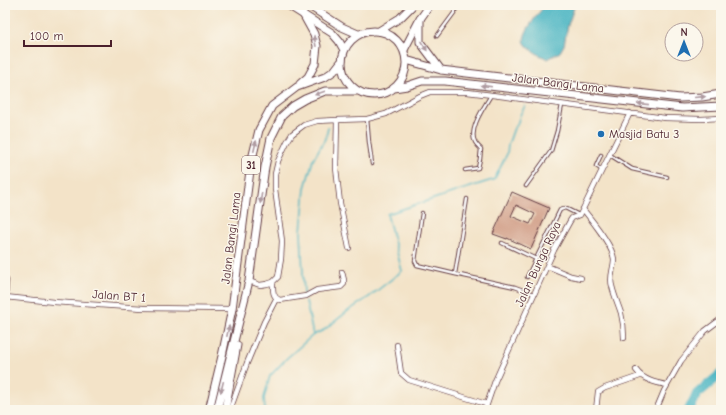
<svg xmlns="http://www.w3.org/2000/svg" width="726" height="415" font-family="'Comic Neue',sans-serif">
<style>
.water{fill:#47b4c2;stroke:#486a76}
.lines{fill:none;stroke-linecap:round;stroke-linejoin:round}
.stream{stroke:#47b4c2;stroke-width:1.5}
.river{stroke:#47b4c2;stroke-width:10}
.building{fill:#d19f88;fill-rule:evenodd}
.lane-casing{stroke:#633c43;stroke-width:4.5}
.street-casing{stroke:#633c43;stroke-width:6}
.secondary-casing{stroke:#633c43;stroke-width:9}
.primary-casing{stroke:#633c43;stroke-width:9}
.lane{stroke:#fff;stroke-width:2.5}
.street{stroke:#fff;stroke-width:4.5}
.secondary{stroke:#fff;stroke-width:7}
.primary{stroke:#fff;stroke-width:7}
.oneway{fill:#ae9aa0}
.poi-dot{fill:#1f6fb2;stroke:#fbf7ec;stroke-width:1.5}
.labels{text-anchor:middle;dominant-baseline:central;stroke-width:3;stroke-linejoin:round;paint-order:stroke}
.shield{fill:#fbf7ec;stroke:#7f6065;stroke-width:1}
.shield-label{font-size:11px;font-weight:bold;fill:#4a1f2b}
.street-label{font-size:12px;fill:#4a1f2b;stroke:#fbf7ec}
.poi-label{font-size:12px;fill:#4a1f2b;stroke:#fbf7ec;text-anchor:start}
</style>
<rect width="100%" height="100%" fill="#fbf7ec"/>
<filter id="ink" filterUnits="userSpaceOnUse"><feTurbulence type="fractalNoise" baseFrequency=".025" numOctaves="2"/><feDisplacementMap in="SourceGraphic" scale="8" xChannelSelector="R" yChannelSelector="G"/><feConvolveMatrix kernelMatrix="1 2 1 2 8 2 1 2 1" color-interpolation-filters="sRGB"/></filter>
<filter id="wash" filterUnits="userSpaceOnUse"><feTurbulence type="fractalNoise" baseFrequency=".012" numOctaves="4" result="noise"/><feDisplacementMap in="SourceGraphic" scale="16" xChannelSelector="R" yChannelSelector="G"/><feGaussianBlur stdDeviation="0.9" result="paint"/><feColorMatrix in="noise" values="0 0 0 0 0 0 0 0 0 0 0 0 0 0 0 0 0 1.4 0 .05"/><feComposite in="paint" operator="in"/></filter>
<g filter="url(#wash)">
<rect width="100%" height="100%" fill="#f3e3c8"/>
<!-- water -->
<path class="water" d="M545,5H575L568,25L564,45L560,52L548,59C541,56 529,50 525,43C520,34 540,12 545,5Z"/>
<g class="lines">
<!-- stream -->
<path class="stream" d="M304,295L301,232L305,188L313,160L326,137L328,128
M306,301L313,335
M265,410L264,398L270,376L287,358L313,335L324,330L348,311L369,297L402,271L387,214L489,181L493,180L495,178L507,154L508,145L514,128L517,125L520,115L525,106"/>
<!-- river -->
<path class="river" d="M689,410L697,394L721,374"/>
</g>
<g id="blocks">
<!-- building -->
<path class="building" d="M512,192L549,208L531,249L507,238V239L493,234ZM516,205L535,214L530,224L511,216Z"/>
</g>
</g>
<g filter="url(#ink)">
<use href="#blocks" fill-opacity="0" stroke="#633c43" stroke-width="1"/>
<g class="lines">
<defs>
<path id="lane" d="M437,36L454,13L458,5
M367,119L369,142L372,164
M601,155L596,166L602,170
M610,155L632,169L667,177
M465,170L478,168L480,159L481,149C479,147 476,144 475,142C468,129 485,106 491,95
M526,186L551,151L557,131L562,105
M422,213L415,261L417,265L455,274L515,287L534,294
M502,243L536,259
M455,274L467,199
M527,277L560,210L565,208L579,215
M5,280H7L6,298"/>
<path id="street" d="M337,120L336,168L340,203L349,248
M583,209C591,220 612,244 614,259C614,268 609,277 612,286C614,295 618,304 621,313C623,321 624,329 624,338
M547,266L571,276L581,278
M249,281L260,285L267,284L273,282L278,277L281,259L282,241L275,189V174L278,161L287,142L292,134L304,125L317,121L337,120L367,119L386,114L420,96L430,92H467L492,95L665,118L701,119L721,118
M273,282C273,290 272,297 280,300L306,296L317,290L341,287L344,284V280L342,272
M5,297L54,302L143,308L232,309
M397,345L401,373L409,380L486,404
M636,370C643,380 656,383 667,385
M230,410L247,363L264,322L276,299
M485,410L495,381L554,250L570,221L572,218L580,215L630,113
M596,410L598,392L605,388L640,376
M656,410L664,391L681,361L705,331L721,319
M719,410L721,407"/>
<path id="secondary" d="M288,5L332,33L339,41L344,50
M308,5L342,27L358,34
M379,31L400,18L413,5
M404,50L420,19L430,5"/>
<path id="primary" d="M420,19V42L441,70
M342 63a32 32 0 1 1 64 0a32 32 0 1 1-64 0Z
M406,60L441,70L680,98L702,97L721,94
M300,84L308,77L315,64L317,46L314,34L303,14
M394,88L407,86L422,81H445L682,108L721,106
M209,410L222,356L232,309L251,163L259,130L272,106L297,87L325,77L334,71L341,62
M217,410L249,281L265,167L271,138L282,116L293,106L305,99L325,91H358
M225,410L237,345"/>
</defs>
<!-- lane casing -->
<use href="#lane" class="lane-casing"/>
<!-- street casing -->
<use href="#street" class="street-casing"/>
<!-- secondary casing -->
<use href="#secondary" class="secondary-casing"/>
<!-- primary casing -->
<use href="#primary" class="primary-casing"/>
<!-- lane -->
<use href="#lane" class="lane"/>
<!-- street -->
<use href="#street" class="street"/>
<!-- secondary -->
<use href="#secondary" class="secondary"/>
<!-- primary -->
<use href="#primary" class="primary"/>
</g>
<!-- one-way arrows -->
<defs><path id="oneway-solid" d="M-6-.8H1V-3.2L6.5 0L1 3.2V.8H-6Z"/></defs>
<g class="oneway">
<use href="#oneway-solid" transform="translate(315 41) rotate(-100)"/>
<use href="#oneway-solid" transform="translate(424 46) rotate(56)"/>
<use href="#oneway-solid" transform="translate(486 86) rotate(-173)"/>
<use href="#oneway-solid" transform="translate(320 93) rotate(160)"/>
<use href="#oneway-solid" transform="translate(700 97) rotate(-5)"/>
<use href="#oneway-solid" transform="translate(643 104) rotate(-174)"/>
<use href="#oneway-solid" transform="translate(255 146) rotate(-77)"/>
<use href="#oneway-solid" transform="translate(261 198) rotate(98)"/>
<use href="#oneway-solid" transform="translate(228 331) rotate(-78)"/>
<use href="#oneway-solid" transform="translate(222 387) rotate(104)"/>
</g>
</g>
<!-- markers -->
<circle class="poi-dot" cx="601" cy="134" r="4"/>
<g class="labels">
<!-- shield labels -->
<rect class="shield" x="242" y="156" width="18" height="18" rx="3"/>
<g class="shield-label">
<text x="251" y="165">31</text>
</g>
<!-- street labels -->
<g class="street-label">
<text transform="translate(558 83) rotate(7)">Jalan Bangi Lama</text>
<text transform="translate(231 238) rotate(-83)">Jalan Bangi Lama</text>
<text transform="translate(538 264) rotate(-65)">Jalan Bunga Raya</text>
<text transform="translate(119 296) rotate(4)">Jalan BT 1</text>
</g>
<!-- poi labels -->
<g class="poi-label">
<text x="609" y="134">Masjid Batu 3</text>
</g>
</g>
<!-- margin -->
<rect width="726" height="415" fill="none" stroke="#fbf7ec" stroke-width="20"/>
<!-- north arrow -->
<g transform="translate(684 42)"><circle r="19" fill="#fbf7ec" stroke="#b4a19f"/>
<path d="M0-3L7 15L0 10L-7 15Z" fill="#1f6fb2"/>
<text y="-6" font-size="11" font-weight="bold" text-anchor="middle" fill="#4a1f2b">N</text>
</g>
<!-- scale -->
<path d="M24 40v6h87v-6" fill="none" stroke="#4a1f2b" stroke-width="2"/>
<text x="30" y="40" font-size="12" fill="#4a1f2b" stroke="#fbf7ec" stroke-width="3" paint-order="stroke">100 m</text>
</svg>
